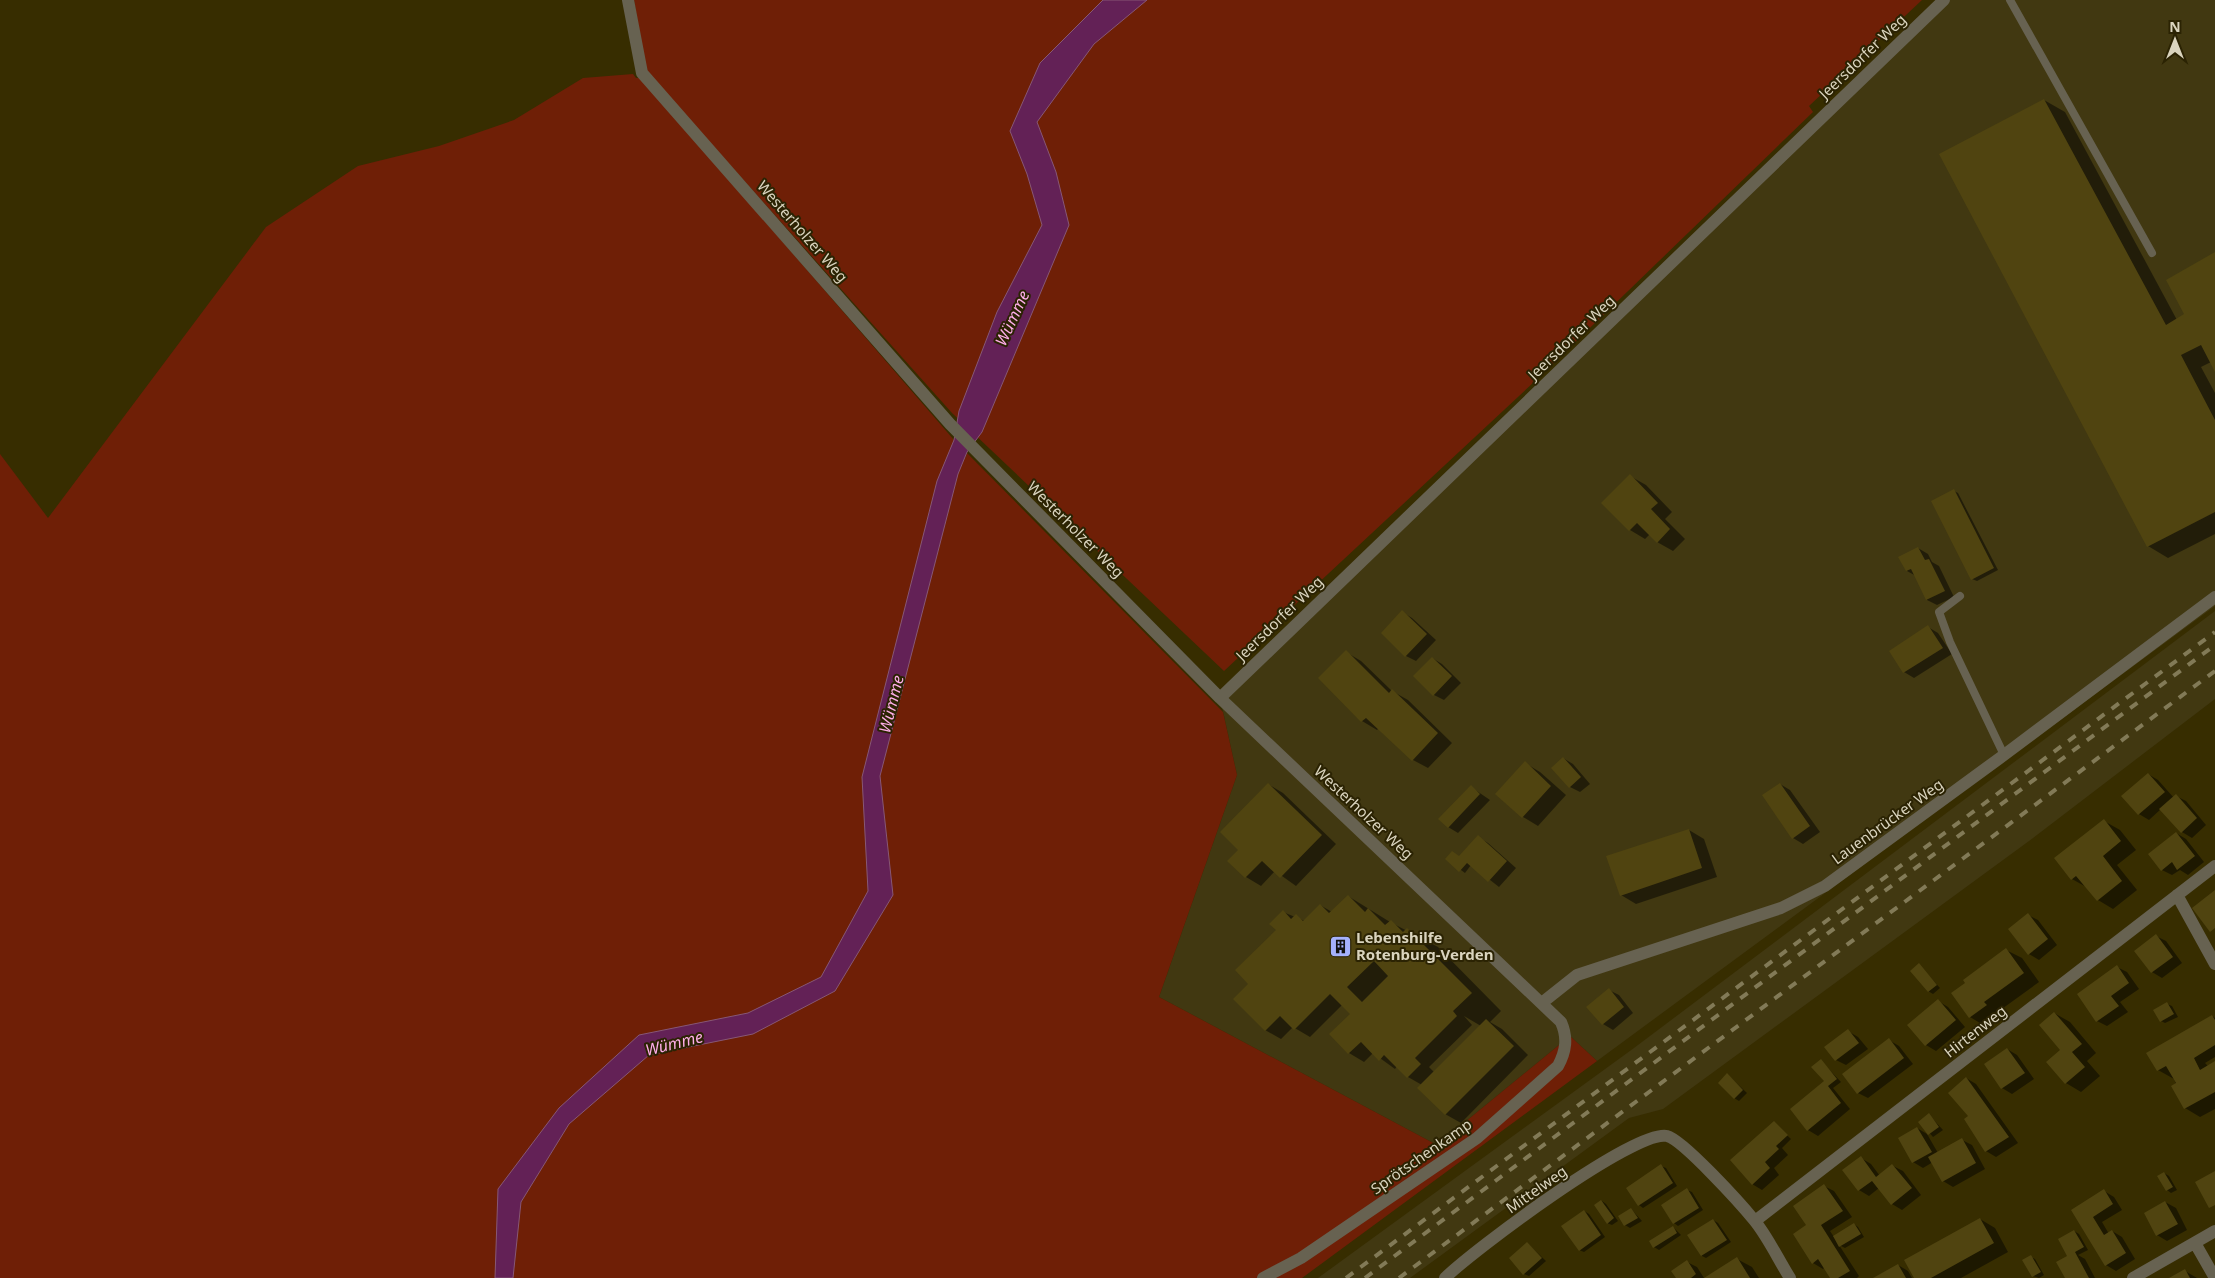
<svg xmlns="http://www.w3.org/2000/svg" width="2215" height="1278" font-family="'Noto Sans',sans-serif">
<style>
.built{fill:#413811}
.green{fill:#6f1f06}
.water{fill:#632156;stroke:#875775}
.shadow{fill:#0007;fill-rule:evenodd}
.building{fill:#504410;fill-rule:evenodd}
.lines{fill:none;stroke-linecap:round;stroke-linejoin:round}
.service{stroke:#676251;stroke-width:8}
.minor{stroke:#676251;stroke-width:12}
.rail{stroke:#827a57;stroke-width:4;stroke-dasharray:9 9;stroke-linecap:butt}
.labels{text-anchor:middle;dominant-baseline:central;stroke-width:4;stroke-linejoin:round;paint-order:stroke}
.street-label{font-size:15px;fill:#dad4be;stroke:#2b2303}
.poi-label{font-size:15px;font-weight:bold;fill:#dad4be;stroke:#2b2303;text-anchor:start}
.water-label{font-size:16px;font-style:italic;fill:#feaee9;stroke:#2b2303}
</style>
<rect width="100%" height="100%" fill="#372d00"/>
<!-- built -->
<path class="built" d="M1949,0H2215V606L1597,1061L1570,1036L1437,1145L1159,997L1237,775L1220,698Z
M2215,611V699L2029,841L1663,1109L1629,1118L1410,1278H1318L1634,1048Z"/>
<!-- green -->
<path class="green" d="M634,0H1922L1809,106L1813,112L1534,382L1224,671L952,413L646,71Z
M633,74L636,78H641L954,440L952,445L965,458L967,453L1223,712L1237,775L1159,997L1437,1145L1570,1036L1597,1061L1302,1278H0V454L48,518L266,227L358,166L439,146L514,120L583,78Z"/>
<!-- water -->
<path class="water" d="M1103,0H1147L1094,44L1037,122L1056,172L1069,225L982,432L967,452L958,474L880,776L893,895L835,991L753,1034L649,1055L569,1124L521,1202L513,1278H495L498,1189L559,1108L639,1035L748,1013L821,977L868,891L862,777L937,481L954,440L959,411L997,312L1042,225L1027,174L1010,131L1040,63Z"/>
<!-- shadow -->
<path class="shadow" d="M2044,100L2065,112L2177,320L2186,314L2215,254V369L2211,362L2201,367L2215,393V534L2168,558L2148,546Z
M1630,476L1646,485L1672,512L1665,519L1685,539L1673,551L1657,542L1650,534L1645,539L1630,530Z
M1954,491L1958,493L1998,570L1977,581L1972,579Z
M1918,548L1928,554L1932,562L1939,566L1954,597L1937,605L1927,600L1916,576L1907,571Z
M1402,612L1412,618L1436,640L1416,661L1406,656Z
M1928,627L1938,633L1952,654L1914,678L1904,672Z
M1346,652L1361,661L1392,691L1408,700L1452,743L1428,768L1413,760L1379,728L1377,730L1362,721Z
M1432,658L1442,664L1461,683L1444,700L1434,695Z
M1563,758L1573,764L1590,784L1580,792L1570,787Z
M1525,763L1540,772L1566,795L1538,826L1523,817Z
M2148,774L2158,780L2174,798L2176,796L2186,801L2206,825L2192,838L2182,832L2161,809L2149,820L2139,814Z
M1268,784L1283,793L1336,844L1296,886L1275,871L1261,886L1246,877L1240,850Z
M1780,784L1790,790L1820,832L1803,844L1793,838Z
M1471,787L1490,800L1458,833L1448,827Z
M2104,821L2120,830L2136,850L2117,865L2137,890L2113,909L2098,900L2088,888L2072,879Z
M1689,830L1704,839L1717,877L1636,904L1621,895Z
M2176,833L2186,839L2204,862L2188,875L2180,870L2172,875L2162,870Z
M1478,837L1488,843L1516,868L1499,887L1471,865L1465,873L1446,859L1460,857Z
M1348,896L1390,922L1438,947L1501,1011L1490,1022L1502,1029L1528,1055L1461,1123L1445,1114L1422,1085L1408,1077L1397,1066L1395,1069L1373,1053L1364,1062L1349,1053L1351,1014L1342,1005L1310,1037L1293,1027L1281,1039L1265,1030L1250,984L1277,930L1283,912L1305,921L1320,905L1332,912ZM1464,1016L1481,1026L1435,1073L1429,1067L1472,1025Z
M2028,915L2038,920L2057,945L2039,960L2029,954Z
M2156,936L2166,941L2182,963L2162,978L2152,972Z
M2006,950L2022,958L2039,982L1999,1011L2001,1014L1985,1026L1970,1017Z
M1919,965L1940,988L1933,994L1928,991Z
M2117,967L2127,972L2139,989L2120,1002L2128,1012L2107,1026L2097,1021Z
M1609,990L1619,995L1633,1013L1613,1030L1603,1024L1588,1007Z
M1938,1001L1948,1007L1965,1027L1936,1051L1926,1045Z
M2167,1004L2172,1006L2178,1017L2165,1023L2161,1021Z
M2054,1013L2070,1022L2096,1053L2087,1061L2100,1076L2081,1092L2066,1083Z
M2212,1016L2215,1018V1057L2205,1063L2208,1066L2215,1062V1109L2200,1117L2185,1108L2174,1079L2158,1070L2148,1053Z
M1848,1031L1858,1037L1868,1049L1846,1065L1836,1060Z
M1889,1040L1899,1046L1913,1064L1868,1098L1858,1093Z
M2007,1049L2017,1055L2034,1079L2012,1094L2002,1088L1986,1064Z
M1821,1061L1841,1082L1833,1088L1850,1109L1818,1136L1808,1130L1825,1082Z
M1728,1075L1747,1093L1739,1101L1734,1098Z
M1966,1078L1976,1084L2018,1143L1996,1157L1986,1151L1970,1116Z
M1929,1115L1943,1130L1933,1137L1920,1122Z
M1774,1123L1791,1139L1782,1148L1788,1155L1774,1168L1779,1175L1762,1190L1752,1184Z
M1917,1128L1927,1134L1938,1153L1962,1140L1972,1145L1985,1169L1953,1187L1943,1181L1933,1162L1923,1168L1913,1162Z
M1861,1158L1871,1164L1880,1176L1893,1166L1903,1171L1921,1195L1902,1210L1892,1204L1879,1188L1869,1196L1859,1190Z
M1661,1166L1666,1168L1677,1186L1643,1208L1639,1205Z
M2164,1173L2169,1176L2177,1190L2171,1193L2167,1190Z
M1824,1186L1834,1191L1852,1217L1830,1231L1834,1237L1854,1224L1858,1227L1864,1237L1845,1248L1839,1245L1859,1276L1857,1278H1832L1825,1267L1823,1269L1813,1263Z
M1687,1190L1692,1192L1703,1210L1678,1226L1674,1223Z
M2104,1191L2114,1197L2122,1210L2102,1222L2109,1234L2112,1231L2122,1237L2135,1259L2116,1271L2106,1265L2073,1210Z
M1602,1201L1606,1204L1618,1221L1612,1225L1607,1223Z
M2165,1202L2176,1208L2187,1230L2167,1241L2157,1235Z
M1631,1209L1642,1221L1630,1228L1625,1225Z
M1584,1211L1589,1214L1605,1237L1584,1252L1579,1250Z
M1980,1219L1995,1228L2008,1252L1961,1278H1915Z
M1713,1220L1718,1223L1731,1242L1706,1258L1702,1256L1689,1236Z
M1673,1227L1681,1235L1659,1250L1654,1247Z
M2074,1231L2079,1234L2088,1250L2078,1255L2085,1259L2095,1278H2066Z
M1527,1243L1546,1261L1529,1276L1524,1274Z
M2031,1257L2035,1259L2044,1275L2039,1278L2033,1276Z
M1737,1259L1752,1267L1759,1278H1707Z
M1687,1262L1697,1267L1704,1278H1677Z
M1898,1265L1908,1271L1912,1278H1874Z
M2185,1271L2197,1278H2172Z"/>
<!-- building -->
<path class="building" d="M2044,99L2166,325L2184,314L2166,280L2215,252V372L2201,345L2181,355L2215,420V512L2147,547L1939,154Z
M1630,474L1658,503L1651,509L1670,529L1657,543L1637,523L1629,531L1601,503Z
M1954,489L1994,568L1971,580L1931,501Z
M1918,547L1925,560L1929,559L1945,591L1926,600L1911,569L1906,571L1898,557Z
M1402,610L1427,634L1405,657L1381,633Z
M1928,625L1943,648L1903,673L1889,651Z
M1346,650L1389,693L1392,689L1438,733L1412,761L1366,718L1361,722L1318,678Z
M1432,657L1452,676L1433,696L1413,676Z
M1563,757L1581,777L1569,788L1551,768Z
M1525,761L1551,786L1522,818L1495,794Z
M2148,773L2165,792L2138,815L2121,796Z
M1268,783L1322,835L1280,878L1262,861L1245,878L1227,861L1238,850L1220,832Z
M1780,783L1810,826L1792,839L1762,795Z
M1471,785L1480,794L1448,828L1438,819Z
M2176,794L2197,818L2181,833L2159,809Z
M2104,819L2121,841L2103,856L2122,881L2097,901L2076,876L2071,880L2054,858Z
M1689,829L1702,868L1620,896L1606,856Z
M2176,832L2195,856L2177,870L2172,862L2161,871L2148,854Z
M1478,835L1507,861L1488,882L1467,863L1459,872L1445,859L1452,851L1459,856Z
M2215,890V928L2210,932L2192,908Z
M1348,895L1365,912L1368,908L1385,925L1391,920L1403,932L1407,928L1472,993L1453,1011L1457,1016L1415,1058L1421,1064L1407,1078L1384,1055L1379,1061L1361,1042L1348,1054L1329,1034L1350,1014L1330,994L1294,1030L1280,1016L1265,1031L1233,999L1248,984L1235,970L1276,930L1269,924L1283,910L1291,919L1296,914L1303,921L1320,904L1329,913ZM1374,961L1388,976L1362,1002L1347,987Z
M2028,913L2048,939L2028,955L2008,929Z
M2156,934L2173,957L2151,973L2134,951Z
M2006,948L2024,973L1984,1002L1987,1005L1969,1018L1951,993L1965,983L1963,980Z
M1919,963L1937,985L1928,992L1910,971Z
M2117,965L2129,983L2111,996L2119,1006L2096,1022L2077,994Z
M1609,988L1624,1007L1602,1025L1586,1007Z
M1938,999L1956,1020L1925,1046L1907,1025Z
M2167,1002L2174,1014L2160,1022L2153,1010Z
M2054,1012L2082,1044L2072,1052L2085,1067L2065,1084L2046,1062L2060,1050L2039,1025Z
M2212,1015L2215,1020V1045L2194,1058L2200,1070L2215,1061V1092L2184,1109L2171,1086L2176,1083L2166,1066L2157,1071L2146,1053Z
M1486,1019L1514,1046L1445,1115L1417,1088Z
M1848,1029L1859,1043L1835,1061L1824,1047Z
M1889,1038L1904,1058L1857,1094L1842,1074Z
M2007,1048L2025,1073L2001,1089L1984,1064Z
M1821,1059L1837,1079L1828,1086L1841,1103L1807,1131L1790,1109L1824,1081L1811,1067Z
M1727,1073L1743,1090L1734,1099L1718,1083Z
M1966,1077L2009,1137L1985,1152L1964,1119L1968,1116L1948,1093Z
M1929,1113L1939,1127L1928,1135L1918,1122Z
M1774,1121L1788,1135L1776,1146L1779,1149L1765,1162L1770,1168L1752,1185L1730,1160Z
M1917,1127L1932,1152L1912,1163L1898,1138Z
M1962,1138L1976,1163L1942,1182L1928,1157Z
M1861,1156L1876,1177L1892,1164L1912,1188L1891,1205L1872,1181L1858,1191L1842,1170Z
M1661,1164L1673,1183L1638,1206L1626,1188Z
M2215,1171V1205L2209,1208L2195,1182Z
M2164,1172L2173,1187L2166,1191L2157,1176Z
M1824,1184L1843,1211L1821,1225L1850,1271L1838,1278H1830L1818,1259L1812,1264L1793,1234L1806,1225L1793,1206Z
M1687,1188L1699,1208L1673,1224L1661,1205Z
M2104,1189L2113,1204L2093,1217L2104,1235L2112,1230L2126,1253L2105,1266L2071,1210Z
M1601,1200L1614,1218L1607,1224L1594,1205Z
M2165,1201L2178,1224L2156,1236L2144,1213Z
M1631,1208L1638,1218L1624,1226L1618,1216Z
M1584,1210L1601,1235L1579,1251L1561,1226Z
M1980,1218L1994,1243L1931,1278H1914L1904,1260Z
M1713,1219L1727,1240L1701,1256L1687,1235Z
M1854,1223L1861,1234L1839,1247L1833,1236Z
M1673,1226L1677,1233L1653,1248L1649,1241Z
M2074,1230L2084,1247L2075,1252L2089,1278H2065L2056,1262L2067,1256L2058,1239Z
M1527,1242L1542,1258L1523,1275L1509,1258Z
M2031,1255L2041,1272L2032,1277L2022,1260Z
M1737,1257L1750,1278H1704Z
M1687,1260L1696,1274L1691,1278H1676L1671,1271Z
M1898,1264L1906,1278H1873Z
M2185,1269L2190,1278H2169Z"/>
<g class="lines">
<!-- service -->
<path class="service" d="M2010,0L2152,253
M1960,596L1939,612L1950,642L2004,755"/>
<!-- minor -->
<path class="minor" d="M628,0L642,73L950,424L1220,698L1561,1022C1568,1038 1566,1051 1558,1066L1477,1138L1301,1258L1263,1278
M1220,698L1944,0
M2177,895L2215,964
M1543,1002L1577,975L1781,908L1825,886L2004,755L2215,597
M1755,1221L2215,866
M2195,1243L2215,1278
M1445,1278C1472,1251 1635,1129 1667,1136C1683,1140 1741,1204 1754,1220C1768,1237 1778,1259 1790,1278
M2133,1278L2215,1231"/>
<!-- rail -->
<path class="rail" d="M1346,1278L2215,632
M1365,1278L2215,645
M1399,1278L2215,671"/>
</g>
<!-- icons -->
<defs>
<symbol id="building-square" viewBox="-11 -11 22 22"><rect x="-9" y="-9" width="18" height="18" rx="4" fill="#a5b1fc" stroke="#2b2303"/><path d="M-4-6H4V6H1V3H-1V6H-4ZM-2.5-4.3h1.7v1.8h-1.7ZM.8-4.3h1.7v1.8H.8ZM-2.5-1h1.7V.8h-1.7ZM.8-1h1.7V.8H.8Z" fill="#111"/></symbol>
</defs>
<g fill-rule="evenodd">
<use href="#building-square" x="1328" y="934" width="25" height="25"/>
</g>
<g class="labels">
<!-- street labels -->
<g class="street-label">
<text transform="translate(1862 56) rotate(-44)">Jeersdorfer Weg</text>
<text transform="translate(803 231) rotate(49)">Westerholzer Weg</text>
<text transform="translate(1571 337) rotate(-44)">Jeersdorfer Weg</text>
<text transform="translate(1076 529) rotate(45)">Westerholzer Weg</text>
<text transform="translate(1279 618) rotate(-44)">Jeersdorfer Weg</text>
<text transform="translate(1364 812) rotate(43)">Westerholzer Weg</text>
<text transform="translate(1887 821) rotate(-36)">Lauenbrücker Weg</text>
<text transform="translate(1975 1031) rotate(-38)">Hirtenweg</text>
<text transform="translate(1421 1156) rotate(-35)">Sprötschenkamp</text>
<text transform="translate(1536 1189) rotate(-35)">Mittelweg</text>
</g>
<!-- poi labels -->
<g class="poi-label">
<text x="1356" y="937">Lebenshilfe<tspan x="1356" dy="17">Rotenburg-Verden</tspan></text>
</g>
<!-- water labels -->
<g class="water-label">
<text transform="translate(1012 318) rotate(-65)">Wümme</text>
<text transform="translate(891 704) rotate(-76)">Wümme</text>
<text transform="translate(674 1043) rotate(-14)">Wümme</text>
</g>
</g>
<!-- north arrow -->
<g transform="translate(2175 40)" stroke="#2b2303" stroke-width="4" paint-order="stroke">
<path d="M0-4L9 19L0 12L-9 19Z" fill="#dad4be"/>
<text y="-8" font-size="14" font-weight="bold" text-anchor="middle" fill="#dad4be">N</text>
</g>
</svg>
